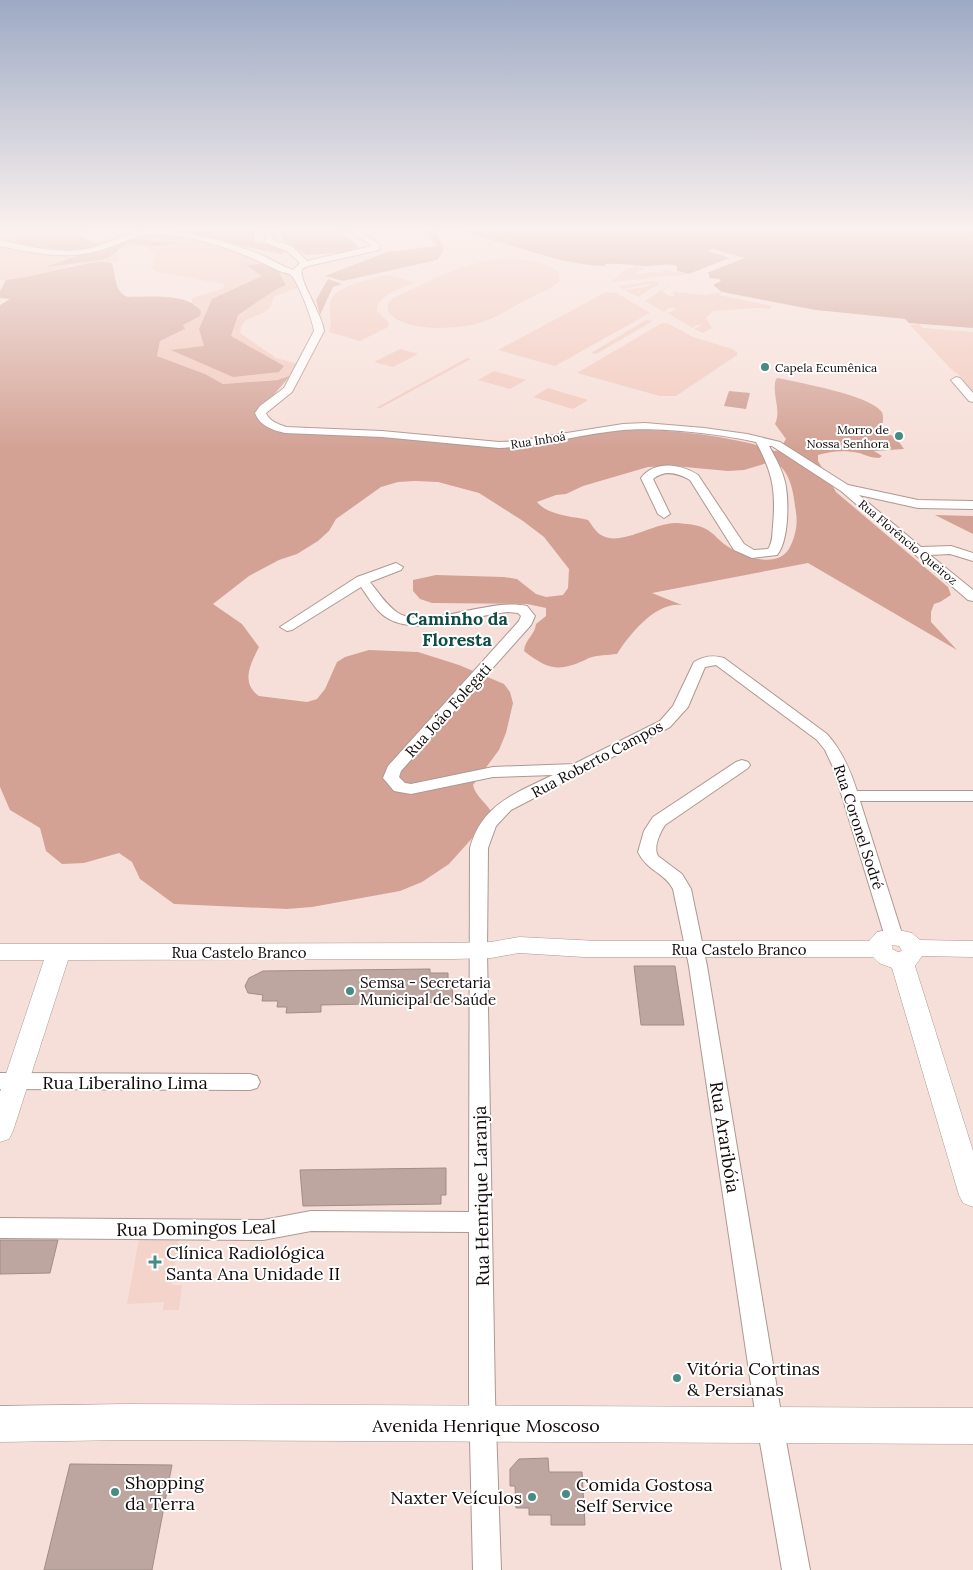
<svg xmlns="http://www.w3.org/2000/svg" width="973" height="1570" font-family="Lora,serif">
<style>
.built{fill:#f3d3ca}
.green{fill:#f2c8bc}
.forest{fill:#d3a295;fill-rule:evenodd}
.water{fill:#cd9c8f}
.pier{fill:#f7dfd9}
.building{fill:#bca69f;stroke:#a28c86}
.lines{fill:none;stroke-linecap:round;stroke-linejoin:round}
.minor-casing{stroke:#ae9891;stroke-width:2}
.tertiary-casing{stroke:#ae9891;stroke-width:1}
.secondary-casing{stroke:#ae9891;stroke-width:1}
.minor{fill:#fff;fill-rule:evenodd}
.tertiary{fill:#fff;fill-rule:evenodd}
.secondary{fill:#fff;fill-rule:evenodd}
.poi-dot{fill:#468c84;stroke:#fff;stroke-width:2}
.labels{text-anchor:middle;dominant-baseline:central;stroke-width:4;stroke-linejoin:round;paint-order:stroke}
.far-poi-label{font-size:12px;fill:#110a08;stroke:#fff;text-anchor:start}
.far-street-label{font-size:12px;fill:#110a08;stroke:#fff}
.street-label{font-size:15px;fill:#110a08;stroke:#fff}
.poi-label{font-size:15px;fill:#110a08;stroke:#fff;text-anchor:start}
.quarter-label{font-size:18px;font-weight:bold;fill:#0f4c46;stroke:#fff}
.near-street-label{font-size:18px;fill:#110a08;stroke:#fff}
.near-poi-label{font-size:18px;fill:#110a08;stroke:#fff;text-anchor:start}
</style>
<rect width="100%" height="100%" fill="#f7dfd9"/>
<!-- built -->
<path class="built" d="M179,1238L172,1285H182L179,1310H163L164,1302L127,1304L139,1239Z"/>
<!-- green -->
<path class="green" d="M0,229H93L88,233L86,238L92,241L156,234L177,236L227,247L288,273L300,287L275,296C271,300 273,304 270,307C263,318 241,314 240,333L276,358L298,364L290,376L284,379L223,384L205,374L157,356L160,341L184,330L183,325L197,305L192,303V299C202,292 217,294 225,286L223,284L157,272L152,269L155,254L143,245L120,249L116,254L119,260C105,266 84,262 69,266C46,271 25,282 0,280Z
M513,259C529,260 547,261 559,273L560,281C552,289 539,293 530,298C514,306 498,317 482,322C460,330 402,333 388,311V304L393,298C433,280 468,258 513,259Z
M635,266L644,269L636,273L637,275L652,272L660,273L664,270C673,272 680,272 690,274L611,282L626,269Z
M388,275L415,282C403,288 376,295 377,311L389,323L388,327L360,341L329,332C333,322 328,311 331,300C337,285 374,278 388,275Z
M655,281L660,283L638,297L625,290L645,287L653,283L622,289L618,286Z
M666,287H669L662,291L670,296H674L673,292H675L705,295L722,292L719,295L773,306L769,309L758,308L713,311L706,318L712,328L703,333L694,329L702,325H696L693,328L667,313L676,310L675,308H669L664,312L645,301Z
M606,292L617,293L650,313L555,366L498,350Z
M646,320L653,321L596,354L591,353Z
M662,323L669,324L693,337L732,349L737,352V355L676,396H660L577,373Z
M919,324L923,328L973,332V394L960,379H964L950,368L910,325Z
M400,349L418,354L393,367L374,362Z
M467,358L471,359L380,408H376Z
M494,371L526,380L510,389L478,380Z
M548,388L588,400L573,409L533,397Z"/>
<!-- forest -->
<path class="forest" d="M168,229H255V242L287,249L281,254L187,234L164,231Z
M279,229H338L358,246L352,252L307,255L282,241Z
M416,229H435L444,250L437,260L343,281L325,276L387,252L438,246L426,233Z
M21,233L74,234L99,245L73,251L14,244L17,235Z
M125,239L181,243L157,246L127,243L107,259L46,267Z
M100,262L112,263C116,276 114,292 128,297C149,297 188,293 201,311L200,316L183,325L185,329L160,341L157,356L205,374L223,384L277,380L290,376L257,414C261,425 267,428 278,432L367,433L499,446L622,430C665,429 707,434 749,443C758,445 766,449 775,451L779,450L786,439L775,424C782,409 771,394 776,379L778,378C801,383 868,395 881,411C885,416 882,424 882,430L896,438L904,449L874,451L882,456L879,458C871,458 866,455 859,453C846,450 831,451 818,455V461L836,492L948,587L951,595L940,602L934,604L931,612V622L957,650L808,563L652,593L682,605C656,601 629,635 617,654C608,655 597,655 589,658C561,672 549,671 524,651C525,639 535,635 536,624L546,616V608L527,604L432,603L420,599L413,591V580L436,575L504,577L517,579L536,594L546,597L563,595L568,588L569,569L544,537L523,521L479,493L438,482L415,481L398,482L381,487L336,519L329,531L318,541L297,554L279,560L249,576L213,604L242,624L259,647C251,663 240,683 259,696L307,702L317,699L325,689L337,662L345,657L369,650L418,652L459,665L504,684L510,692L513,703L506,733L499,750L473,785C476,798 487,802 493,815L449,864L422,882L400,891L312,907L287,909L174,904L140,879L132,862L119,853L84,863L62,864L46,851L40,828L10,810L0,787V305L10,299L0,298V291L6,280C38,277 68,265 100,262ZM767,463L779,465C792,476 794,497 796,513C798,524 795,537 790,547C778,570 743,557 727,546C719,541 714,533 706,529C696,524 687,524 676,523C656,522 621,546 603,536C595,532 593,526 588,520C572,516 549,516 537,502L556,495L566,494L583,486L648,467L674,466L728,471L744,470Z
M260,264L277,269L286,285L275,290L238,315L231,336L284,366L279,372L233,377L171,350L204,346L199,329L212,299L262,276L246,265Z
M328,279L342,284L333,287L320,315L316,300Z
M935,515L973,516V534Z"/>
<!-- water -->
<path class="water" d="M460,229H973V328L909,323L905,319L816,310L722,292L713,285L721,281L719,279L710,278L708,272L744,258L729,257L730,258L690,274L677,271V266C666,262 654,267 642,266C630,265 618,263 606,264L604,266C573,265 545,256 516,247C497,242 478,237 460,229Z
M729,391L750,393L746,409L724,406Z"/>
<!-- pier -->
<path class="pier" d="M713,249L745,258L706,273L707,270L737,258L733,257L731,261L690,276L686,275L730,258L708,251Z"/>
<!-- building -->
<path class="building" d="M634,966H675L684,1025H641Z
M430,969V973H448V984H452L453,1002L321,1005V1012L286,1013L287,1007H277L278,1001H262L263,995L248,993L245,986L249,978L263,971Z
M446,1168V1195H441V1204L303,1206L300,1170Z
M0,1240H58L50,1273L0,1274Z
M548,1458L549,1472H582L585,1525H551V1515H529V1508H516L515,1486H510V1469L519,1459Z
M70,1464L172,1465L152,1570H44Z"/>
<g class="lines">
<defs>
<path id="minor" d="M263,229H271L273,240L293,247L307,261L372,246L348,229H358L380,245L379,250L308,266L302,269C298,280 322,313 324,331L292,392L266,413C269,421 278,424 286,427L382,431L499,442L517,441L623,424L645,423L704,428L747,434L780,442L848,485L918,500L973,501V509L918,508L859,495L921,547L951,546L973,553V561L950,554L930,555L973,590V601L968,600L841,491L772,446H769C775,457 782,469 785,482C789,500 789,541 777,555L752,558L734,550L690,480C678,473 665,469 653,479L670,514L664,518L658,514L641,478C655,460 681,464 698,475L744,544L754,550L768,549C773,542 772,534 773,526C776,491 773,473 756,442C720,434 659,427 623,430C582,434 541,446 499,448L382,437L285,433C272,430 260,426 255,413L260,406L284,388L314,331C313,321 298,281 291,275C288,273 281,272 277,270C239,251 192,233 149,235C131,237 115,246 98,251C65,260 33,253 0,246V240C31,247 64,256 95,247C113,241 130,231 150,230C186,229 228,242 262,255C272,260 282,266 293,270L300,263L287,251L266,243Z
M956,377L960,378L973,393V402L969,401L951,380Z
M396,563L403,567L401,570L370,582C378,592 387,606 398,613C426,630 490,597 527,606L535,616L531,625L401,771L399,777L405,783L411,784L493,767L574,764L660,721L673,706L694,662C704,656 713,655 724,658L827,734C842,751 850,769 857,791H973V801H860L903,937L901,942L894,944L887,942L885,937L833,767L825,750L817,740L716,665L705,667L688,707L670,727L511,810L496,826L488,848L487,951L495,1397L501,1570H473L469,1397V1232L311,1231L263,1240L0,1238V1218L263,1220L311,1211L469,1212L470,848C482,804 516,793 553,775L493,777L411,794L394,791L383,778L388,766L519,621L521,616L518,613L508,612C474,615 420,636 389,619C377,613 369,598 361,587L292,630L287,631L280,627L357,577Z
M742,760L748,762L750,765L748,768L665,825C660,833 653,847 658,856L682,874L691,889L707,966L783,1425L810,1570H782L757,1425L689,966L673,889C664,872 648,872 638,852L644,831L653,817L736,762Z
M0,1073L250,1074L257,1076L260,1082L257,1088L250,1090L0,1089Z"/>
<path id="tertiary" d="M894,929L912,933L920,940L973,941V957L922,956L915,966L973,1151V1207L963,1203L959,1195L892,968L879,963L873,957H584L519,953L491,958L453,959L68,960L13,1131L9,1139L0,1142V1092L44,960H0V944L453,943L491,942L519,937L598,941H869L877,932ZM892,945L899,946L902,951L898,952L892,949Z"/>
<path id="secondary" d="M128,1404L973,1408V1444L128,1440L0,1442V1406Z"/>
</defs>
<!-- minor casing -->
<use href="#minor" class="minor-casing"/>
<!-- tertiary casing -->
<use href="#tertiary" class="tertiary-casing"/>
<!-- secondary casing -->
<use href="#secondary" class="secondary-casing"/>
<!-- minor -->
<use href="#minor" class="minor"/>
<!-- tertiary -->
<use href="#tertiary" class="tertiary"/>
<!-- secondary -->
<use href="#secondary" class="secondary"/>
</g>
<!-- sky -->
<linearGradient id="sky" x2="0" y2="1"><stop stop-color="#9daac4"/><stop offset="0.51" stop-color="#fbf1ee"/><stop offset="1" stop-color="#fbf1ee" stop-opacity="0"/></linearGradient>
<rect width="973" height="449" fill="url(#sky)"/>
<!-- markers -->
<g class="poi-dot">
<circle cx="765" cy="367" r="5"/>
<circle cx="899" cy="436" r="5"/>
<circle cx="350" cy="991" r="5"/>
<path d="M152.5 1254.5h5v5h5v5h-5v5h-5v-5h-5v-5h5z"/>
<circle cx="677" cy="1378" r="5"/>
<circle cx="115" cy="1492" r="5"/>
<circle cx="566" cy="1494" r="5"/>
<circle cx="532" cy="1497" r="5"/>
</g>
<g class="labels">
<!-- far-poi labels -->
<g class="far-poi-label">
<text x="775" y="367">Capela Ecumênica</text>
<text x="889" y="429" text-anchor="end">Morro de<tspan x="889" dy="14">Nossa Senhora</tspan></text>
</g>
<!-- far-street labels -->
<g class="far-street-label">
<text transform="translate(538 440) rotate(-9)">Rua Inhoá</text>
<text transform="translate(908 542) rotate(40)">Rua Florêncio Queiroz</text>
</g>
<!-- street labels -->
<g class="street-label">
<text transform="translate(448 710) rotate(-48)">Rua João Folegati</text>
<text transform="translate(597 759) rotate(-28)">Rua Roberto Campos</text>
<text transform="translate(859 827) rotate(72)">Rua Coronel Sodré</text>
<text x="739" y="949">Rua Castelo Branco</text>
<text x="239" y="952">Rua Castelo Branco</text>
</g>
<!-- poi labels -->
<g class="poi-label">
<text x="360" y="982">Semsa - Secretaria<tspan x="360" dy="17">Municipal de Saúde</tspan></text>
</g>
<!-- quarter labels -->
<g class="quarter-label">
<text x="457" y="618">Caminho da<tspan x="457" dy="21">Floresta</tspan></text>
</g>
<!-- near-street labels -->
<g class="near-street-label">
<text x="125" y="1082">Rua Liberalino Lima</text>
<text transform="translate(725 1137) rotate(81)">Rua Araribóia</text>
<text transform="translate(481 1196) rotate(-91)">Rua Henrique Laranja</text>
<text transform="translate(196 1228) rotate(-1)">Rua Domingos Leal</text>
<text x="486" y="1425">Avenida Henrique Moscoso</text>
</g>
<!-- near-poi labels -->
<g class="near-poi-label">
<text x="166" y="1252">Clínica Radiológica<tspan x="166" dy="21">Santa Ana Unidade II</tspan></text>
<text x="687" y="1368">Vitória Cortinas<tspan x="687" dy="21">&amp; Persianas</tspan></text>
<text x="125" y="1482">Shopping<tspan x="125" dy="21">da Terra</tspan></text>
<text x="576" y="1484">Comida Gostosa<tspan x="576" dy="21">Self Service</tspan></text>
<text x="522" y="1497" text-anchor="end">Naxter Veículos</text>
</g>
</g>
</svg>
